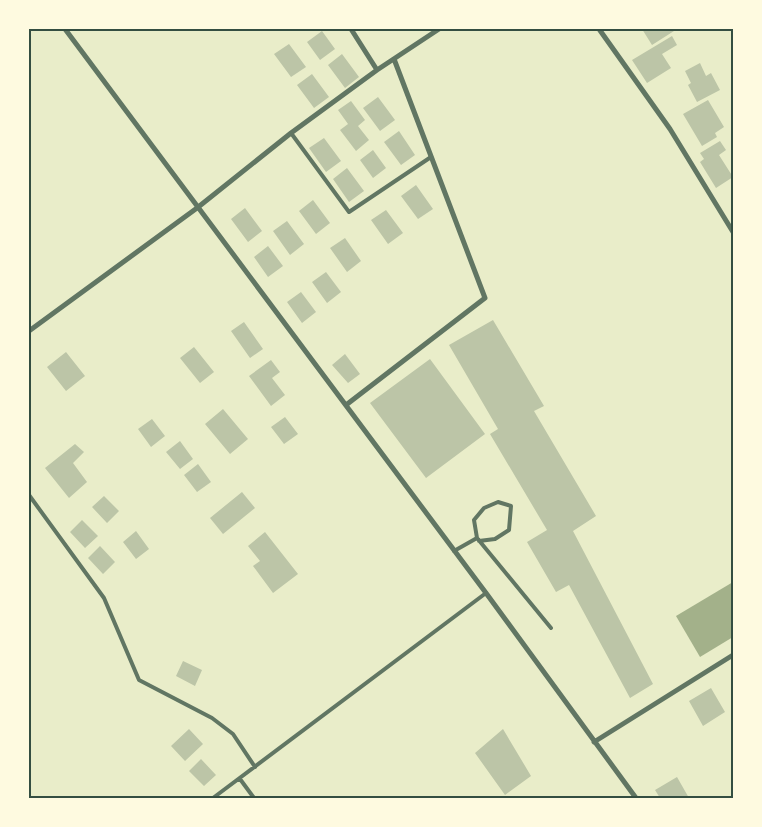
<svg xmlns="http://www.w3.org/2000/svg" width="762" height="827" font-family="'IBM Plex Sans',sans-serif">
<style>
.water{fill:#a3b18a}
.building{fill:#bcc5a7}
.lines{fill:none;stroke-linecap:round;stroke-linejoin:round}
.service{stroke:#617663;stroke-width:4}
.minor{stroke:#617663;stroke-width:5}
.neatline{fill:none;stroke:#344e41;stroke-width:2}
</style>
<rect width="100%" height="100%" fill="#e9edc9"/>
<!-- water -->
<path class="water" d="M733,582V637L700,657L676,616Z"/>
<!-- building -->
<path class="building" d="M642,29H673L674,31L652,45Z
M322,31L335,49L320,60L307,42Z
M672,36L677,45L662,54L671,68L647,83L632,60Z
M289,44L306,67L291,77L274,54Z
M342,54L359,77L345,88L328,65Z
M700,63L706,76L711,73L720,90L697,102L688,85L691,83L685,71Z
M312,74L329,97L314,108L297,85Z
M378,97L395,120L380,131L363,108Z
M708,100L724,127L715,133L717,137L702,146L683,114Z
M351,101L365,120L358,126L369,140L356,151L340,130L348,124L338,110Z
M399,131L415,155L401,165L384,142Z
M324,138L341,161L326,172L309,148Z
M720,141L726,150L719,155L733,177L716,188L700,162L704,159L700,153Z
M373,150L386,168L373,178L360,160Z
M347,168L364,191L349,202L333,179Z
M416,185L433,209L418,219L401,196Z
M313,200L330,223L316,234L299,211Z
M245,208L262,231L248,242L231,219Z
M386,210L403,233L388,244L371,220Z
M287,221L304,244L290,255L273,231Z
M345,238L361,261L347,272L330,248Z
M268,246L283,266L268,277L254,257Z
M326,272L341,292L327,303L312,282Z
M301,292L316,312L302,323L287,302Z
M493,320L544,406L534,411L596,516L573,531L653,684L630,698L569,585L556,592L527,542L547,530L490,434L498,429L449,345Z
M244,322L263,349L250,358L231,331Z
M194,347L214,372L200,383L180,358Z
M66,352L85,376L66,391L47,367Z
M345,354L360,374L348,383L332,365Z
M430,359L485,434L426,478L370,403Z
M271,360L280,372L272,378L285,395L271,406L249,376Z
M223,409L248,439L230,454L205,424Z
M285,417L298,434L284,444L271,427Z
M152,419L165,436L151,447L138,429Z
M180,441L193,459L180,469L166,452Z
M75,444L84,452L73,463L87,482L69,498L45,468Z
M198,464L211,482L197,492L184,475Z
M242,492L255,508L223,534L210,518Z
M104,496L119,511L107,523L92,507Z
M82,520L98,536L85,548L70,532Z
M136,531L149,549L136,559L123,542Z
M265,532L298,574L273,593L253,566L260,561L248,546Z
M100,546L115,562L103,574L88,558Z
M183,661L202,670L195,686L176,676Z
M711,688L725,712L703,726L689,701Z
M189,729L203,744L185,761L171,746Z
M503,729L531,776L505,795L475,753Z
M201,759L216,775L204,786L189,771Z
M677,777L689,798H660L655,790Z"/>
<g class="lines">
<!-- service -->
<path class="service" d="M291,133L349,212L431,157
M29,495L104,598L139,680L212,718L233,734L255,767
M477,538L474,520L484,508L498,502L511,506L509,530L495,539L479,541
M454,551L477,538L551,628
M240,779L254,798
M213,798L486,593"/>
<!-- minor -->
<path class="minor" d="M65,29L486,593L636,798
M351,29L377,70
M599,29L670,129L733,232
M29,331L197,208L291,133L377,70L439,29
M346,405L485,298L394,59
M594,742L733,655"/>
</g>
<!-- border -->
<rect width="762" height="827" fill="none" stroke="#fefae0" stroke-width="60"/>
<rect x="30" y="30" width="702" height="767" class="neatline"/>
</svg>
